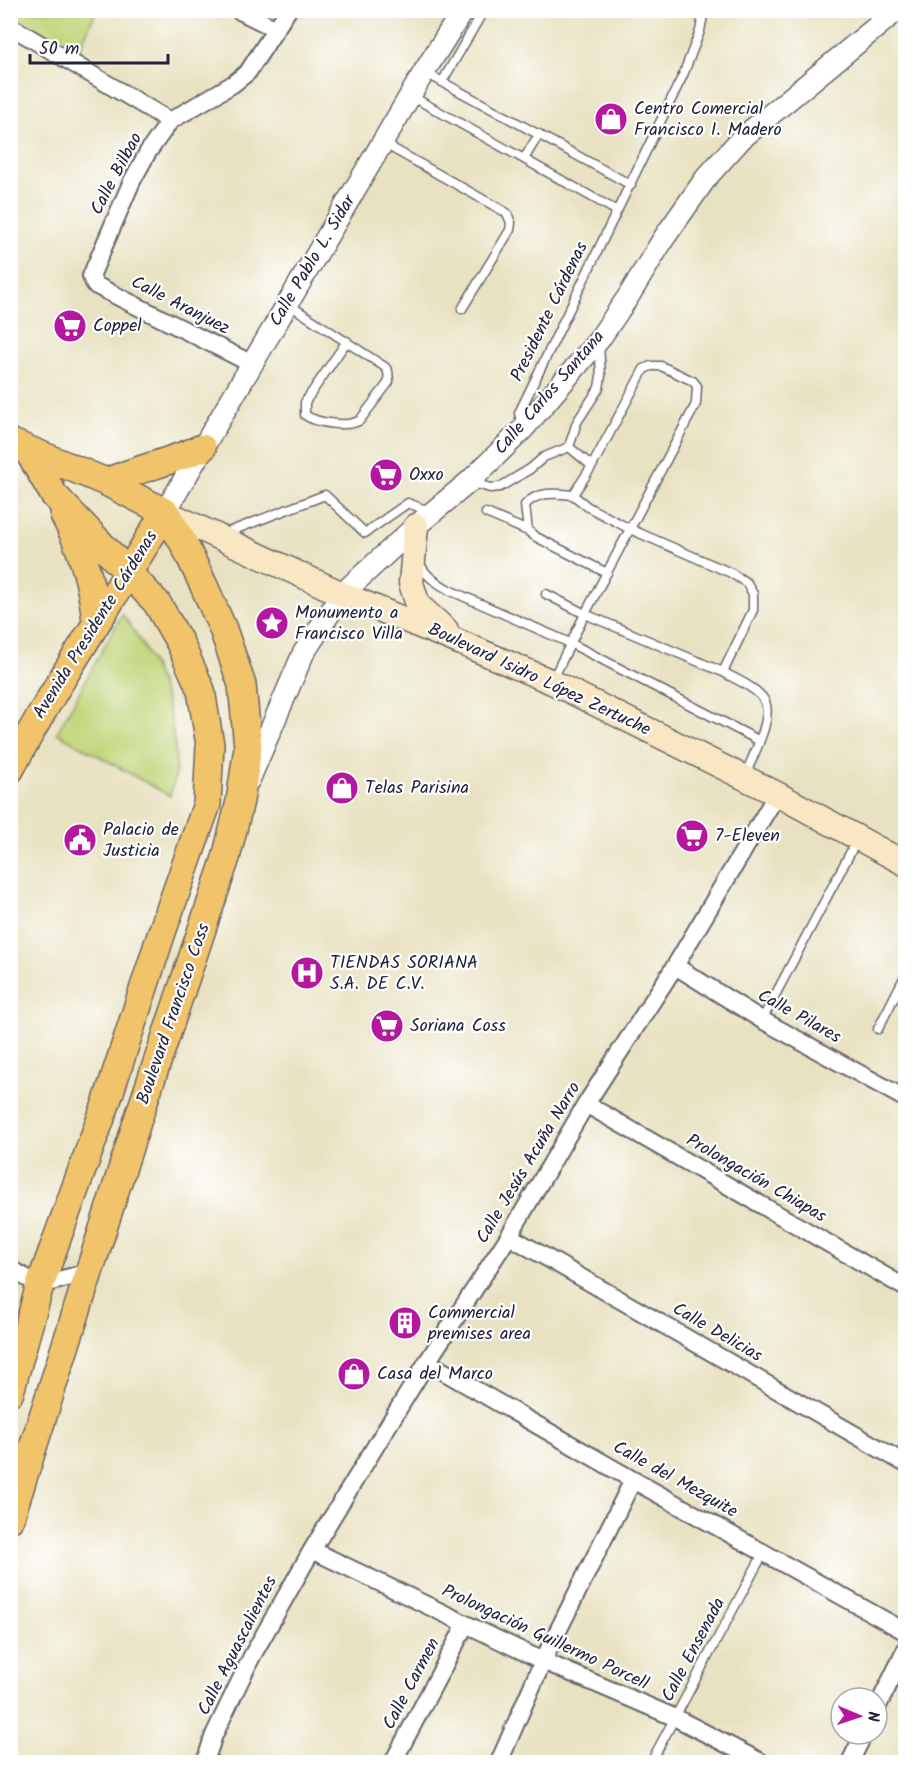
<svg xmlns="http://www.w3.org/2000/svg" width="916" height="1773" font-family="Kalam,sans-serif">
<style>
.green{fill:#c0d477;stroke:#717b59;stroke-width:1.5}
.lines{fill:none;stroke-linecap:round;stroke-linejoin:round}
.service-casing{stroke:#68656a;stroke-width:11}
.minor-casing{stroke:#68656a;stroke-width:20}
.tertiary-casing{stroke:#68656a;stroke-width:24}
.secondary-casing{stroke:#68656a;stroke-width:27}
.primary-casing{stroke:#68656a;stroke-width:30}
.service{stroke:#fff;stroke-width:8}
.minor{stroke:#fff;stroke-width:16}
.tertiary{stroke:#fff;stroke-width:21}
.secondary{stroke:#f9e7c3;stroke-width:24}
.primary{stroke:#f1c36a;stroke-width:27}
.labels{text-anchor:middle;dominant-baseline:central;stroke-width:4.5;stroke-linejoin:round;paint-order:stroke}
.poi-label{font-size:18px;fill:#22223b;stroke:#fff;text-anchor:start}
.street-label{font-size:18px;fill:#22223b;stroke:#fff}
</style>
<rect width="100%" height="100%" fill="#fff"/>
<filter id="ink" filterUnits="userSpaceOnUse"><feTurbulence type="fractalNoise" baseFrequency=".0167" numOctaves="2"/><feDisplacementMap in="SourceGraphic" scale="12" xChannelSelector="R" yChannelSelector="G"/><feConvolveMatrix kernelMatrix="1 2 1 2 8 2 1 2 1" color-interpolation-filters="sRGB"/></filter>
<filter id="wash" filterUnits="userSpaceOnUse"><feTurbulence type="fractalNoise" baseFrequency=".008" numOctaves="4" result="noise"/><feDisplacementMap in="SourceGraphic" scale="24" xChannelSelector="R" yChannelSelector="G"/><feGaussianBlur stdDeviation="1.35" result="paint"/><feColorMatrix in="noise" values="0 0 0 0 0 0 0 0 0 0 0 0 0 0 0 0 0 1.4 0 .05"/><feComposite in="paint" operator="in"/></filter>
<g filter="url(#wash)">
<rect width="100%" height="100%" fill="#e9e2c2"/>
<!-- green -->
<path class="green" d="M10,11H96L77,55L11,20Z
M122,614C156,658 176,713 176,769C176,778 172,787 170,796L57,733Z"/>
</g>
<g filter="url(#ink)">
<g class="lines">
<defs>
<path id="service" d="M424,72L631,185
M442,82L484,10
M411,96L617,211
M383,143L507,213L511,223L510,230L462,309
M524,159L539,134
M288,304L385,367L388,371L389,382L360,420C349,428 316,423 305,415V402L347,341
M522,426L519,413L683,75L700,31L704,10
M569,447L592,466L573,495L588,507L630,529L731,573L747,583L753,594V610L723,672C735,679 753,686 762,697C777,714 752,756 745,776
M569,447L577,422L599,388L601,376L599,345
M471,482L490,488L500,487L530,469L544,457L569,447
M573,495C556,493 537,491 525,505L528,531L536,537L607,573
M486,513L528,531
M223,534L325,495L365,533L408,503L431,512
M419,562C425,576 436,582 449,590L570,643L758,740
M546,594L585,614L723,672
M553,679L585,614L696,404L697,386L693,381L661,366H651L644,369L592,466
M762,1020L858,838
M878,1029L906,974
M651,1762L764,1552"/>
<path id="minor" d="M238,10L276,29
M10,26L170,121
M252,364L95,285L91,276L132,181L148,152L170,121L233,84L248,72L288,10
M675,966L762,1020L906,1099
M586,1104L906,1288
M509,1236L906,1464
M10,1269L40,1285L89,1272
M427,1362L633,1480L906,1632
M312,1550L543,1661L676,1718L761,1762
M877,1708L906,1649
M205,1762L214,1735L252,1656L312,1550L427,1362L509,1236L586,1104L675,966L777,794
M393,1762L466,1624
M499,1762L543,1661L633,1480
M850,1762L864,1734"/>
<path id="tertiary" d="M165,512L424,72L463,10
M249,780L303,654L342,594L416,526L470,481L523,429L598,341L628,297L664,238L706,178L741,139L897,10"/>
<path id="secondary" d="M165,512L342,594L459,642L552,682L777,794L906,864
M416,526L411,583L418,605L446,630"/>
<path id="primary" d="M10,442L106,482L165,512
M106,482C138,469 170,462 202,448
M64,515C82,548 92,583 96,621
M10,770C57,681 114,598 165,512
M10,1392L40,1285L105,1107L161,935L207,804L210,745L201,690L180,643L157,603L54,495L28,451
M10,1519L141,1110L226,858L240,801L248,747L242,685L223,629L204,586L184,544L165,512"/>
</defs>
<!-- service casing -->
<use href="#service" class="service-casing"/>
<!-- minor casing -->
<use href="#minor" class="minor-casing"/>
<!-- tertiary casing -->
<use href="#tertiary" class="tertiary-casing"/>
<!-- secondary casing -->
<use href="#secondary" class="secondary-casing"/>
<!-- primary casing -->
<use href="#primary" class="primary-casing"/>
<!-- service -->
<use href="#service" class="service"/>
<!-- minor -->
<use href="#minor" class="minor"/>
<!-- tertiary -->
<use href="#tertiary" class="tertiary"/>
<!-- secondary -->
<use href="#secondary" class="secondary"/>
<!-- primary -->
<use href="#primary" class="primary"/>
</g>
</g>
<!-- icons -->
<defs>
<symbol id="shop-disc" viewBox="-11 -11 22 22"><circle r="9.5" fill="#b5179e" stroke="#fff"/><path d="M-5-2.5h2.3a2.7 3.5 0 0 1 5.4 0H5L5.5 6h-11ZM-1.5-2.5h3a1.5 2.3 0 0 0-3 0Z" fill="#fff"/></symbol>
<symbol id="supermarket-disc" viewBox="-11 -11 22 22"><circle r="9.5" fill="#b5179e" stroke="#fff"/><path d="M-6-5.5h2.5l.6 2H6L4.5 2H-2.5L-4.4-4H-6ZM-1.5 3.2a1.3 1.3 0 1 0 .1 0ZM3 3.2a1.3 1.3 0 1 0 .1 0Z" fill="#fff"/></symbol>
<symbol id="sight-disc" viewBox="-11 -11 22 22"><circle r="9.5" fill="#b5179e" stroke="#fff"/><path d="M0-6L1.8-2.2L6-1.7L2.9 1.2L3.7 5.4L0 3.3L-3.7 5.4L-2.9 1.2L-6-1.7L-1.8-2.2Z" fill="#fff"/></symbol>
<symbol id="civic-disc" viewBox="-11 -11 22 22"><circle r="9.5" fill="#b5179e" stroke="#fff"/><path d="M-.6-6.5H3V-4.5H.6V-3L4-1V1h2V6H-6V1h2V-1L-.6-3ZM-1.2 2.5V6h2.4V2.5Z" fill="#fff"/></symbol>
<symbol id="hospital-disc" viewBox="-11 -11 22 22"><circle r="9.5" fill="#b5179e" stroke="#fff"/><path d="M-5-5h3v3.5h4V-5h3V5h-3V1.5h-4V5h-3Z" fill="#fff"/></symbol>
<symbol id="building-disc" viewBox="-11 -11 22 22"><circle r="9.5" fill="#b5179e" stroke="#fff"/><path d="M-4-6H4V6H1V3H-1V6H-4ZM-2.5-4.3h1.7v1.8h-1.7ZM.8-4.3h1.7v1.8H.8ZM-2.5-1h1.7V.8h-1.7ZM.8-1h1.7V.8H.8Z" fill="#fff"/></symbol>
</defs>
<g fill-rule="evenodd">
<use href="#shop-disc" x="592" y="100" width="38" height="38"/>
<use href="#supermarket-disc" x="51" y="307" width="38" height="38"/>
<use href="#supermarket-disc" x="367" y="456" width="38" height="38"/>
<use href="#sight-disc" x="253" y="604" width="38" height="38"/>
<use href="#shop-disc" x="323" y="769" width="38" height="38"/>
<use href="#supermarket-disc" x="673" y="817" width="38" height="38"/>
<use href="#civic-disc" x="61" y="821" width="38" height="38"/>
<use href="#hospital-disc" x="288" y="954" width="38" height="38"/>
<use href="#supermarket-disc" x="368" y="1007" width="38" height="38"/>
<use href="#building-disc" x="386" y="1304" width="38" height="38"/>
<use href="#shop-disc" x="335" y="1355" width="38" height="38"/>
</g>
<g class="labels">
<!-- poi labels -->
<g class="poi-label">
<text x="634" y="109">Centro Comercial<tspan x="634" dy="21">Francisco I. Madero</tspan></text>
<text x="93" y="326">Coppel</text>
<text x="409" y="475">Oxxo</text>
<text x="295" y="613">Monumento a<tspan x="295" dy="21">Francisco Villa</tspan></text>
<text x="365" y="788">Telas Parisina</text>
<text x="103" y="830">Palacio de<tspan x="103" dy="21">Justicia</tspan></text>
<text x="715" y="836">7-Eleven</text>
<text x="330" y="963">TIENDAS SORIANA<tspan x="330" dy="21">S.A. DE C.V.</tspan></text>
<text x="410" y="1026">Soriana Coss</text>
<text x="428" y="1313">Commercial<tspan x="428" dy="21">premises area</tspan></text>
<text x="377" y="1374">Casa del Marco</text>
</g>
<!-- street labels -->
<g class="street-label">
<text transform="translate(117 174) rotate(-62)">Calle Bilbao</text>
<text transform="translate(313 261) rotate(-59)">Calle Pablo L. Sidar</text>
<text transform="translate(180 306) rotate(27)">Calle Aranjuez</text>
<text transform="translate(550 312) rotate(-64)">Presidente Cárdenas</text>
<text transform="translate(550 393) rotate(-49)">Calle Carlos Santana</text>
<text transform="translate(96 625) rotate(-58)">Avenida Presidente Cárdenas</text>
<text transform="translate(539 680) rotate(25)">Boulevard Isidro López Zertuche</text>
<text transform="translate(174 1014) rotate(-71)">Boulevard Francisco Coss</text>
<text transform="translate(799 1017) rotate(29)">Calle Pilares</text>
<text transform="translate(529 1163) rotate(-59)">Calle Jesús Acuña Narro</text>
<text transform="translate(756 1179) rotate(30)">Prolongación Chiapas</text>
<text transform="translate(717 1333) rotate(30)">Calle Delicias</text>
<text transform="translate(675 1480) rotate(29)">Calle del Mezquite</text>
<text transform="translate(545 1638) rotate(25)">Prolongación Guillermo Porcell</text>
<text transform="translate(238 1646) rotate(-63)">Calle Aguascalientes</text>
<text transform="translate(694 1650) rotate(-62)">Calle Ensenada</text>
<text transform="translate(412 1684) rotate(-62)">Calle Carmen</text>
</g>
</g>
<!-- margin -->
<rect width="916" height="1773" fill="none" stroke="#fff" stroke-width="36"/>
<!-- north arrow -->
<g transform="translate(859 1716) rotate(92)"><circle r="28" fill="#ffffff" stroke="#a7a7b1" stroke-width="1.5"/>
<path d="M0-4.5L10 22L0 15L-10 22Z" fill="#b5179e"/>
<text y="-9" font-size="16" font-weight="bold" text-anchor="middle" fill="#22223b">N</text>
</g>
<!-- scale -->
<path d="M30 54v9h138v-9" fill="none" stroke="#22223b" stroke-width="3"/>
<text x="39" y="54" font-size="18" fill="#22223b" stroke="#ffffff" stroke-width="4.5" paint-order="stroke">50 m</text>
</svg>
